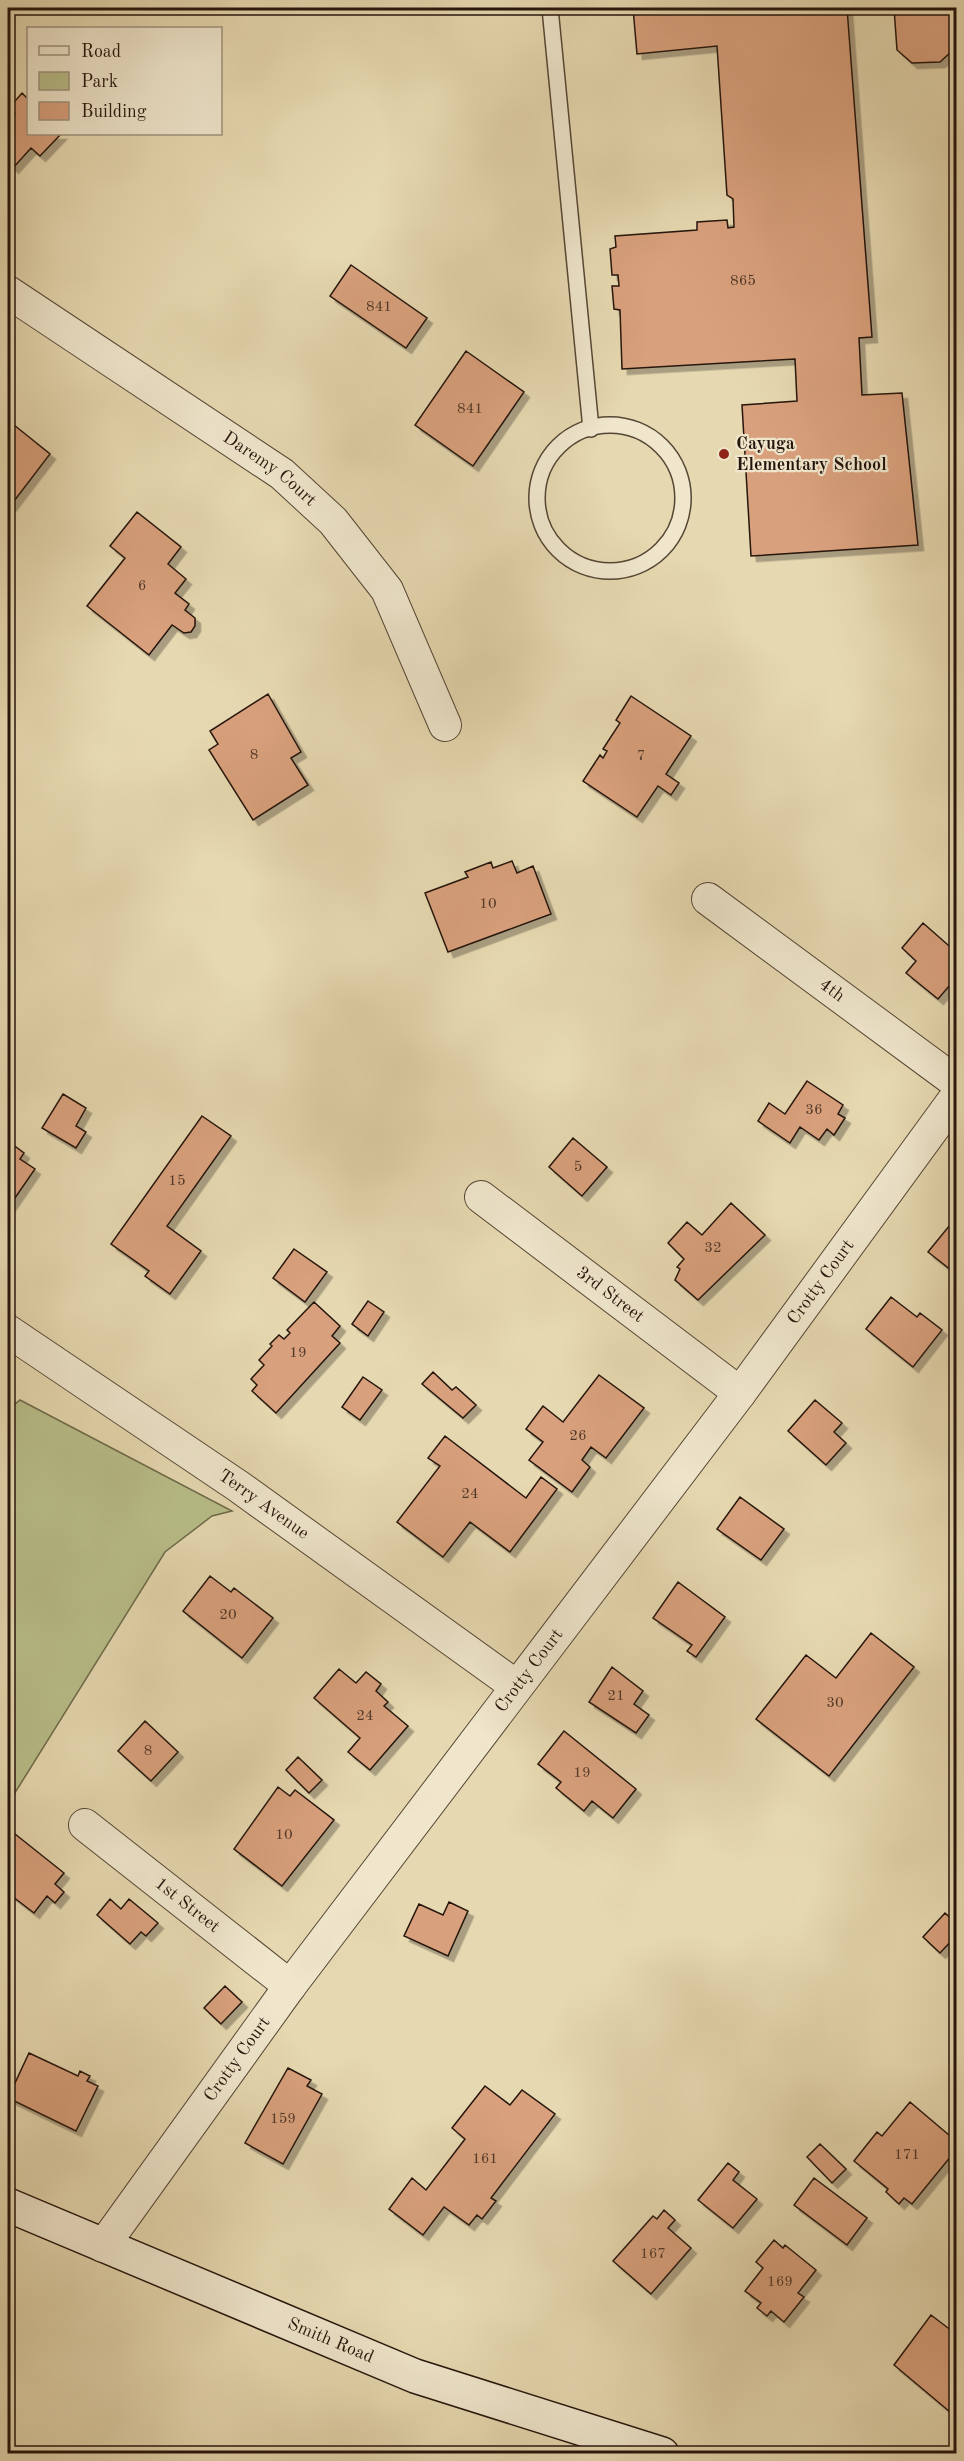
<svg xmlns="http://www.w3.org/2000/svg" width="964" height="2461" font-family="'Old Standard TT',serif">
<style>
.green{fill:#b8be89;stroke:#6e6a4a;stroke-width:1.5}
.building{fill:#d8a07c;stroke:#25150c;stroke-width:1.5;filter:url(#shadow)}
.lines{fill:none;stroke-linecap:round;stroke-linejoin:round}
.lane-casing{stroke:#554635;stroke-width:18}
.street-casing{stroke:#554635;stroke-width:34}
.secondary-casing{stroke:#25150c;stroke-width:36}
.lane{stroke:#efe6cc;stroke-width:15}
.street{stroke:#efe6cc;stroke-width:32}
.secondary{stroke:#efe6cc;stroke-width:33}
.poi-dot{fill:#8f2418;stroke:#efe6cc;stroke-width:2}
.labels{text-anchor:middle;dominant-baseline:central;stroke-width:4.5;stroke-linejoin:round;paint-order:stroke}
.number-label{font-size:15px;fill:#523828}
.poi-label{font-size:18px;font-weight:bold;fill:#25150c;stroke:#efe6cc;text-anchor:start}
.street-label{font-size:18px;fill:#25150c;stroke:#efe6cc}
</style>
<defs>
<filter id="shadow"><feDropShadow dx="5.5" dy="5.5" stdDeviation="0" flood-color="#0004"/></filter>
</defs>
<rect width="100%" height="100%" fill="#e6d8b0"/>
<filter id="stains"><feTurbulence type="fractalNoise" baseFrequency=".00333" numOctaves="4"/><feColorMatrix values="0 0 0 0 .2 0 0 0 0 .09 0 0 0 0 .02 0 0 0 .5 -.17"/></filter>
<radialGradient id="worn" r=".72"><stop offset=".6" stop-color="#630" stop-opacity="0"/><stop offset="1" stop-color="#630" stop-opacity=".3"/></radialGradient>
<!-- green -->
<path class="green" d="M20,1400L232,1511L212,1516L165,1552L8,1804V1410Z"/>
<!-- building -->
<path class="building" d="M633,8H847L872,337L859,338L862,395L902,393L918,545L751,556L742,405L797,401L795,359L622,369L620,310L614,309L612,286H619L618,275H612L610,249L616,247L615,236L697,230V222L727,220L728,228L734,227L733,199L727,195L717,46L637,54Z
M894,8H956V43H951V52L940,62L912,63L897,50Z
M22,93L28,99V134H61L40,156L31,148L13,168L8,163V122L15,114L9,108Z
M351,265L427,318L406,348L330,296Z
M466,351L524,392L473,466L415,425Z
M14,425L50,454L8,509V433Z
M137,512L181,547L168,564L186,579L175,593L189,604L185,610L195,618V626L191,632L184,633L172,625L149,655L87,606L125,558L110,546Z
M268,694L301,752L291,758L308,785L253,820L209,750L218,744L210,731Z
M631,696L691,736L666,774L679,783L671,795L658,786L637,817L583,781L600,755L603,758L607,751L603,749L620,723L616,720Z
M512,861L517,873L533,866L551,914L448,952L425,893L468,877L465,872L491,862L493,868Z
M923,923L956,952V978L938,999L906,973L916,961L902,948Z
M807,1081L843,1105L838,1114L845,1118L834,1135L827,1129L819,1140L800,1127L790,1143L758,1121L769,1103L785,1114Z
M63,1094L86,1108L76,1126L86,1132L76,1148L42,1128Z
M202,1116L231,1136L167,1226L201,1251L170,1294L145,1276L149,1271L111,1244Z
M573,1138L607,1167L582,1196L549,1167Z
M8,1141L24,1153L20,1159L35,1169L8,1208Z
M731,1203L765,1235L698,1300L675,1280L680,1269L677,1267L684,1259L668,1243L687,1222L702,1235Z
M954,1220L956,1222V1274L928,1252Z
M294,1249L327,1272L305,1302L273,1278Z
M891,1297L917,1317L920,1313L942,1330L913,1367L866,1329Z
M368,1301L384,1312L368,1336L352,1324Z
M314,1302L340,1326L332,1336L340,1343L276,1413L252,1391L257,1385L251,1379L264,1365L259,1360L272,1346L270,1344L279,1335L284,1339L290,1333L287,1330Z
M433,1372L452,1390L456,1387L476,1405L463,1418L422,1384Z
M599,1375L644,1408L606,1458L591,1447L582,1460L590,1467L572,1492L529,1460L543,1442L526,1429L543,1406L563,1422Z
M363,1377L382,1390L360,1420L342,1407Z
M815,1400L842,1423L834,1432L846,1443L826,1465L788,1431Z
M445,1436L526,1498L541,1477L557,1489L510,1552L470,1522L443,1557L397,1522L440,1466L428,1458Z
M740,1497L784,1529L761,1560L717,1529Z
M210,1576L231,1592L234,1588L273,1618L242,1658L183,1611Z
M678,1582L725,1617L696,1657L687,1651L692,1645L653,1618Z
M871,1633L914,1667L829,1776L756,1719L806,1655L836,1678Z
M612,1667L643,1691L634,1704L649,1715L636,1733L589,1702Z
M339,1669L356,1683L366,1672L381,1684L376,1691L388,1702L384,1706L408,1726L370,1770L348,1752L360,1738L314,1698Z
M145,1721L178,1752L151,1781L118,1751Z
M564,1731L636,1789L613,1818L592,1801L584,1811L556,1788L561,1782L538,1764Z
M298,1757L322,1780L309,1793L286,1770Z
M278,1787L290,1796L295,1790L334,1820L282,1886L234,1849Z
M10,1830L64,1873L55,1884L64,1892L55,1903L47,1896L34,1913L8,1893V1833Z
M110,1899L121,1909L129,1899L158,1923L146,1936L141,1932L130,1944L97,1915Z
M449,1902L468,1911L448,1956L404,1936L419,1904L443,1915Z
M945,1913L956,1923V1936L940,1953L923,1937Z
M225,1986L242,2002L221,2024L204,2008Z
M29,2053L78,2076L80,2071L90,2076L87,2081L98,2086L76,2131L8,2098Z
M288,2068L311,2080L307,2086L322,2094L283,2164L245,2143Z
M485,2086L510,2105L522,2090L555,2114L491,2198L496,2201L482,2219L477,2215L469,2225L444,2207L423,2235L389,2209L412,2178L426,2190L465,2139L452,2128Z
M910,2102L956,2141V2150L912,2204L904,2198L899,2204L886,2192L888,2189L854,2161L877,2132L882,2136Z
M820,2144L846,2169L832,2183L807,2157Z
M728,2163L739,2172L733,2180L757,2199L733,2228L698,2200Z
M814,2178L867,2218L847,2245L794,2205Z
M664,2210L675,2220L668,2228L691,2248L651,2294L613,2261L653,2216L657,2219Z
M774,2240L783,2248L785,2245L816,2270L798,2293L804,2297L784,2322L771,2311L767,2316L757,2308L761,2303L745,2291L763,2268L756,2262Z
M931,2315L956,2334V2417L894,2365Z"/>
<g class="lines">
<defs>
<path id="lane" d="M550,8L591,429
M537 498a73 73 0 1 1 146 0a73 73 0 1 1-146 0Z"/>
<g id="street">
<path id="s1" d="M8,292L282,474L333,521L387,590L445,725"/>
<path id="s2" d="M708,899L956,1082"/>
<path id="s3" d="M481,1197L740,1393"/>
<path id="s4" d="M8,1331L238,1486L516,1686"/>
<path id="s5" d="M85,1825L290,1986"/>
<path id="s6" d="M103,2246L290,1986L740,1393L956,1097"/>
</g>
<g id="secondary">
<path id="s7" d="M8,2205L415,2376L662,2454"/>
</g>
</defs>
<!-- lane casing -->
<use href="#lane" class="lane-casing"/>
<!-- street casing -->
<use href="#street" class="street-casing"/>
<!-- secondary casing -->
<use href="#secondary" class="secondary-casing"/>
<!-- lane -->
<use href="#lane" class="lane"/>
<!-- street -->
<use href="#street" class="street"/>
<!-- secondary -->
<use href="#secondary" class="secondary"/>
</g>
<!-- markers -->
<circle class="poi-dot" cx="724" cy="454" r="6"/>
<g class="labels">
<!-- number labels -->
<g class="number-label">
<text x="743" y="281">865</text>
<text x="379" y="307">841</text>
<text x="470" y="409">841</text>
<text x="142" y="586">6</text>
<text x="254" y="755">8</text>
<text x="641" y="756">7</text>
<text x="488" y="904">10</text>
<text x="814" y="1110">36</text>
<text x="578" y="1167">5</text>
<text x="177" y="1181">15</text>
<text x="713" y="1248">32</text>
<text x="298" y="1353">19</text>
<text x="578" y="1436">26</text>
<text x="470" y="1494">24</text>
<text x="228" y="1615">20</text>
<text x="616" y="1696">21</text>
<text x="835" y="1703">30</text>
<text x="365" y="1716">24</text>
<text x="148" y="1751">8</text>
<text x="582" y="1773">19</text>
<text x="284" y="1835">10</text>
<text x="283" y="2119">159</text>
<text x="907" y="2155">171</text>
<text x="485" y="2159">161</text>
<text x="653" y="2254">167</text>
<text x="780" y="2282">169</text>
</g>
<!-- poi labels -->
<g class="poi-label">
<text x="736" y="444">Cayuga<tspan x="736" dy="21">Elementary School</tspan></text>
</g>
<!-- street labels -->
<g class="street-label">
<text stroke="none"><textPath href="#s1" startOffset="316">Daremy Court</textPath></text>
<text stroke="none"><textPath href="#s2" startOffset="154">4th</textPath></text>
<text stroke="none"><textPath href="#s6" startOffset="1202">Crotty Court</textPath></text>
<text stroke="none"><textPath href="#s3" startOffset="162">3rd Street</textPath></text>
<text stroke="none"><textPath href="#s4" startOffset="309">Terry Avenue</textPath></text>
<text stroke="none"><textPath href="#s6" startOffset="716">Crotty Court</textPath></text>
<text stroke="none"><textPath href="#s5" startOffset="130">1st Street</textPath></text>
<text stroke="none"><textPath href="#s6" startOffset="230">Crotty Court</textPath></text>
<text stroke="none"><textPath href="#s7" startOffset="350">Smith Road</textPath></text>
</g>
</g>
<!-- margin -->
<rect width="964" height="2461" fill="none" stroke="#e6d8b0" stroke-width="30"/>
<rect x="9" y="9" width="946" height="2443" fill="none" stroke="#25150c" stroke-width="3"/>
<rect x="15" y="15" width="934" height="2431" fill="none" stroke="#25150c" stroke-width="1.5"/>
<!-- legend -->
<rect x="27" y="27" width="195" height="108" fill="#efe6cc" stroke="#9e927f" stroke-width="1.5"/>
<rect x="39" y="46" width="30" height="9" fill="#efe6cc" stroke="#9e927f" stroke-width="1.5"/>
<text x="81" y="57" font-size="18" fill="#25150c">Road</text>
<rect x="39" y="72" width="30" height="18" fill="#b8be89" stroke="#9e927f" stroke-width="1.5"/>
<text x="81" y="87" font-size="18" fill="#25150c">Park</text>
<rect x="39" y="102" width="30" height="18" fill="#d8a07c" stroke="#9e927f" stroke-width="1.5"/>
<text x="81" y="117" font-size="18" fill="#25150c">Building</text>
<rect width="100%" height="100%" filter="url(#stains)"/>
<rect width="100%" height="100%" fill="url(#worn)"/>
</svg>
